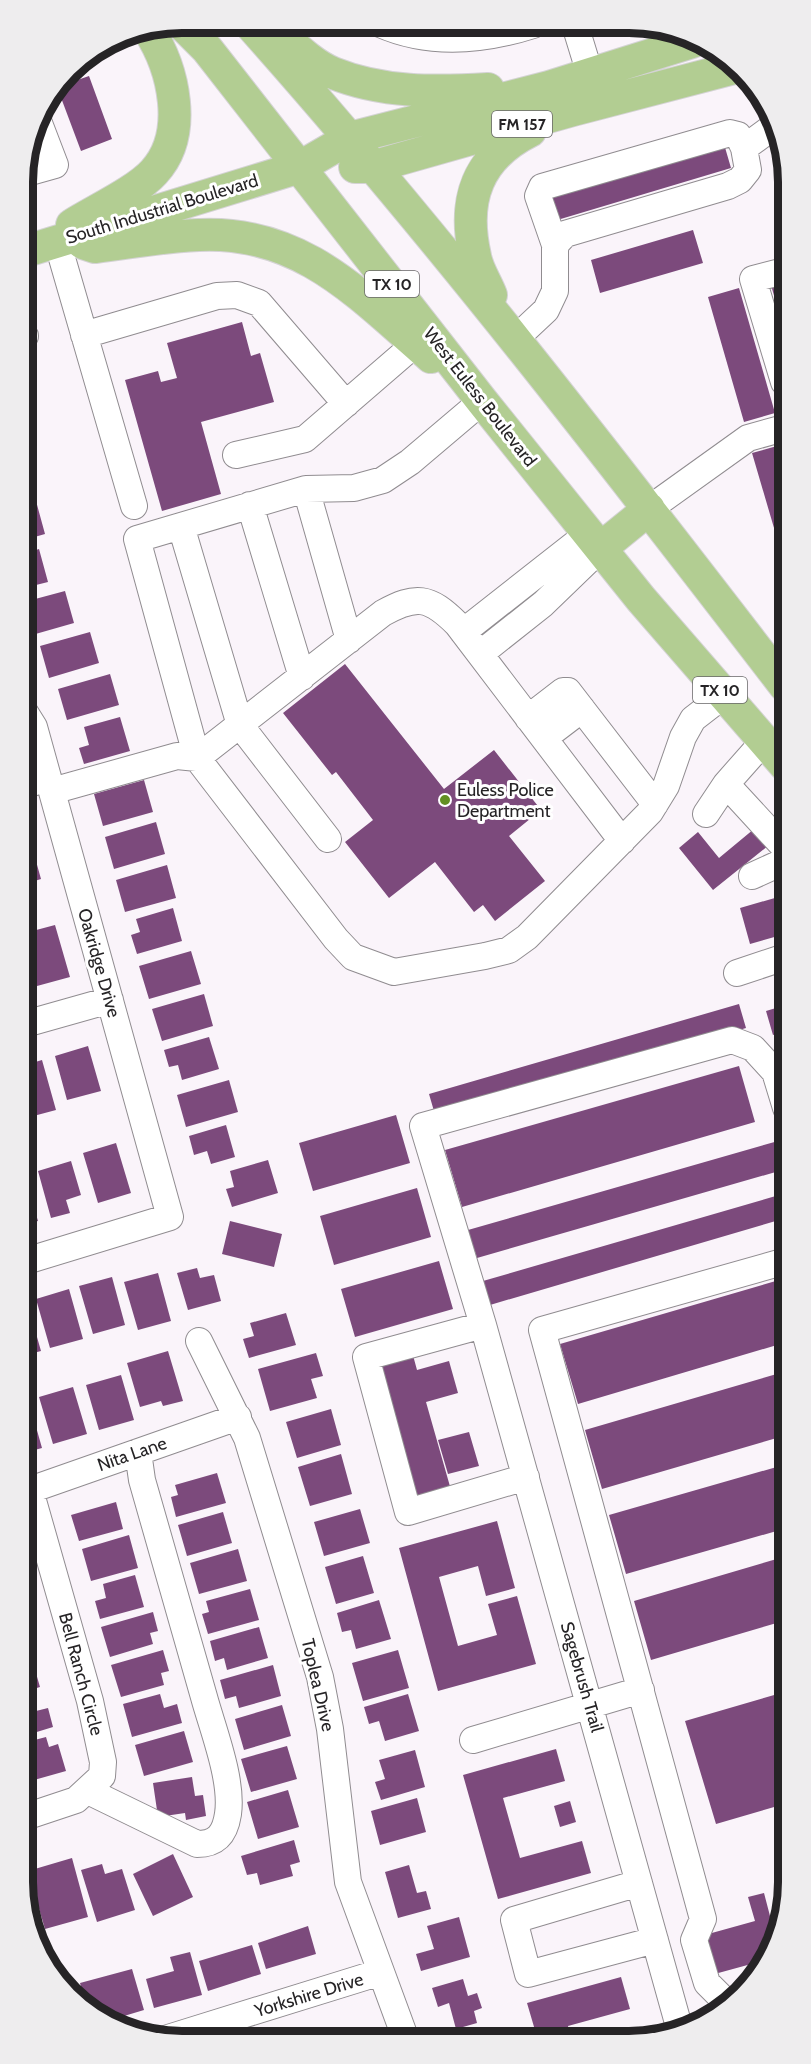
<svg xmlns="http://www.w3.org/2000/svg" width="811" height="2064" font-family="Cabin,sans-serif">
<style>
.building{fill:#7c4a7c}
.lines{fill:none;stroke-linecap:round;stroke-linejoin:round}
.minor-casing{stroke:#908c90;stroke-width:28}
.major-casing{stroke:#d4d3d4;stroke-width:34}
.minor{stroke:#fff;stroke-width:26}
.major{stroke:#b2cd92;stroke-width:32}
.poi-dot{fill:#628f22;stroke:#fff;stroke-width:2}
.labels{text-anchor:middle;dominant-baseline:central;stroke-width:6;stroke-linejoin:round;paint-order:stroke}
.shield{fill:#fff;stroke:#676667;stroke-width:1.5}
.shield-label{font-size:16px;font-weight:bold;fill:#262426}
.street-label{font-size:18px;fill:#262426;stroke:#fff}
.poi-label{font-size:18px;fill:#262426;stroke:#fff;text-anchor:start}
.rim{fill:none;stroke:#262426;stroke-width:8}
</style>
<rect width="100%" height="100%" fill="#faf4fa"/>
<!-- building -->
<path class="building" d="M89,76L112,139L81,151L57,87Z
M724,144L731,168L554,221L547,197Z
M693,230L703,263L600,293L591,260Z
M784,281V327H783L771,285Z
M739,288L775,413L744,422L708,297Z
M242,322L251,356L260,353L274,402L201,422L221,494L162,511L125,380L158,371L161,382L177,378L167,343Z
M784,444V562L752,453Z
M36,501L45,534L24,540V505Z
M39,549L48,582L24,588V554Z
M65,591L74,623L25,637L24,602Z
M90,632L99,663L49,678L40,646Z
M345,664L444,789L494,750L541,810L509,836L545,881L495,921L483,905L474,912L435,862L389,898L345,842L373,820L336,772L332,775L283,713Z
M110,674L119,705L67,720L58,689Z
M120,717L130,751L84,764L79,748L89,745L84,727Z
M144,780L153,812L103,826L94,794Z
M156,822L165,854L114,869L105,837Z
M760,824L774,841L713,890L679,848L698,832L719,858Z
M27,829L41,879L25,884V830Z
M167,865L176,898L125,912L116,880Z
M785,895V934L750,944L740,908Z
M173,908L182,941L137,954L131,935L140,932L136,919Z
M55,925L70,977L37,986L25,945V933Z
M191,951L201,984L149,999L139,966Z
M204,994L213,1026L162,1041L152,1009Z
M739,1004L746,1028L436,1118L429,1094Z
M786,1005V1031L773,1035L766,1011Z
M209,1037L219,1069L182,1080L178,1065L169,1067L164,1050Z
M88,1046L101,1091L67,1100L55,1056Z
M42,1060L56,1110L26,1118L25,1065Z
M739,1066L755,1122L462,1207L445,1150Z
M229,1080L238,1112L186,1127L177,1095Z
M396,1115L410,1163L313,1191L299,1143Z
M226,1125L235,1157L211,1164L207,1151L194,1155L189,1136Z
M778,1141L786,1169L477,1258L468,1230Z
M116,1143L131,1193L98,1203L83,1153Z
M268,1160L278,1193L232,1207L226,1189L234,1187L230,1171Z
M71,1161L81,1195L66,1200L70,1213L51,1218L38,1171Z
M26,1181L38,1221L26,1224Z
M417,1188L431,1237L334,1265L320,1216Z
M786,1193V1218L490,1305L483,1281Z
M230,1221L282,1234L274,1267L222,1254Z
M439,1261L453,1309L355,1337L341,1289Z
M197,1268L200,1278L214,1275L221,1301L188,1310L177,1273Z
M158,1273L171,1321L138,1330L124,1282Z
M112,1277L125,1325L93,1334L79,1286Z
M786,1278L787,1342L578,1404L560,1344Z
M69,1289L83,1339L50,1348L36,1299Z
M27,1302L41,1351L26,1355V1303Z
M286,1313L296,1345L249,1358L243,1339L254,1336L250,1323Z
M411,1348L417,1370L449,1361L458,1393L426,1402L453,1497L414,1508L372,1359Z
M168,1351L183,1401L163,1406L161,1401L140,1407L127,1363Z
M316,1353L323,1376L311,1379L317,1398L270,1411L258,1369Z
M787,1371V1435L602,1489L585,1430Z
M121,1375L134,1420L99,1430L86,1385Z
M73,1387L87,1434L53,1444L39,1397Z
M29,1402L42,1448L27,1452L26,1403Z
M331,1409L341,1445L297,1458L286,1422Z
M469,1432L479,1466L448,1474L438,1440Z
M341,1454L352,1494L310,1506L298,1467Z
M787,1464V1528L626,1574L609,1515Z
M217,1473L226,1503L176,1517L171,1497L178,1495L175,1485Z
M116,1502L123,1529L79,1541L71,1515Z
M360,1509L370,1543L324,1556L314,1522Z
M223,1512L232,1543L187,1556L178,1525Z
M497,1521L515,1588L486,1596L478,1566L439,1577L458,1646L497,1635L488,1604L517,1596L536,1664L438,1691L399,1548Z
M129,1535L138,1568L91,1581L82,1549Z
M238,1549L247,1581L199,1594L190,1563Z
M363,1556L374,1593L336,1604L325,1567Z
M787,1556V1620L651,1660L634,1601Z
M135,1575L144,1607L100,1619L95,1601L106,1598L103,1584Z
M250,1589L259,1620L208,1634L202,1614L209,1612L206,1601Z
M379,1600L391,1639L356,1649L351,1630L342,1632L337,1613Z
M153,1612L158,1631L150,1633L153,1644L110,1657L101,1627Z
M259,1627L268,1658L227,1670L224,1658L215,1661L210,1641Z
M163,1650L169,1671L161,1673L164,1685L121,1697L111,1665Z
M398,1650L409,1688L363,1701L352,1663Z
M31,1656L40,1687L27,1691V1658Z
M273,1665L281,1696L239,1708L236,1696L225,1699L220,1680Z
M788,1691V1803L716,1824L685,1721Z
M160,1694L164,1708L177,1704L182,1723L132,1737L123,1704Z
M408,1694L419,1731L385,1741L379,1721L369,1724L364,1707Z
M33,1699L36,1711L48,1708L53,1727L27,1735V1701Z
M282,1705L291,1736L244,1750L235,1719Z
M184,1731L193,1762L144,1776L135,1745Z
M46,1737L49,1747L58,1744L66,1771L27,1782V1742Z
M287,1746L297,1779L251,1792L241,1759Z
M556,1749L565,1781L503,1798L520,1858L582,1841L591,1873L498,1899L463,1775Z
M415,1750L425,1787L381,1800L375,1782L385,1779L379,1760Z
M192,1777L195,1796L203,1795L206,1816L186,1820L185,1813L158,1817L153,1783Z
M288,1790L299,1827L258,1839L247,1802Z
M417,1798L426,1832L380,1845L371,1811Z
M570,1801L576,1822L560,1827L554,1806Z
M294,1840L300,1862L290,1865L293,1876L260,1885L257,1873L247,1875L241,1856Z
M173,1854L193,1897L153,1916L133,1874Z
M72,1858L88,1917L45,1929L28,1871Z
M102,1864L105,1874L122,1869L135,1910L97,1922L81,1870Z
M409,1865L417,1893L426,1891L431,1909L398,1918L385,1872Z
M764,1893L770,1916L783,1913L776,1943L766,1960L711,1975L701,1936L755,1921L748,1897Z
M459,1917L470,1957L421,1971L416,1954L434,1949L427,1926Z
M308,1926L316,1954L266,1969L258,1943Z
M252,1945L261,1974L208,1991L199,1961Z
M190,1952L202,1995L154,2008L146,1979L174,1971L170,1957Z
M132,1969L144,2010L114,2019L86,2004L80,1983Z
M621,1977L630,2009L568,2026L570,2037H537L527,2003Z
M463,1979L468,1996L477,1993L482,2008L474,2011L477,2023L456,2029L449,2003L438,2007L432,1988Z
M360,2028L363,2038H328V2037Z"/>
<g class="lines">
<defs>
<path id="minor" d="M380,24C430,46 483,41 533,25
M575,25L590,74
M23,174L55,165L37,118
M57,241L134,506
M555,245L538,196L542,187L730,133L738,135L744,148
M784,271L753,279L784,382
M84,335L217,296L237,295L259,303L346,404
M23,336H25
M514,340L546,310L555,291V245L565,234L728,186L740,180L748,170L744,148L774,126
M482,401L410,462L383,480L354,488L306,489L137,539L197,758L336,939L353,957L394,972L485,956L509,950L527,937L650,812L666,786L683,737L693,719L724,695
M236,455L305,439L415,344
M306,489L349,640
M250,505L302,677
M649,509L748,438L784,428
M181,526L240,725L328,839
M463,632L589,533
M480,654L543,604L601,548
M24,711L34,727L170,1217L26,1261
M528,718L563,691H568L655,804
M544,738L582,709
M726,784L785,848
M25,785L48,778
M52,791L177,756L197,758L383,613C416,595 429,596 457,624L622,841
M706,814L726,784L764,741
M752,876L785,861
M737,973L785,957
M25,1024L110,1000
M784,1060L775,1072L786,1108
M483,1325L366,1357L408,1512L526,1477
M199,1341L247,1438L320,1677L330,1729L348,1882L405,2037
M27,1491L238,1417
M473,1740L641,1690
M88,1791L197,1844C217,1844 225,1834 228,1814C233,1780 213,1730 204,1697C183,1625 163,1552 142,1480L138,1452
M28,1816L76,1800L102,1776L103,1762L90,1701L30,1490
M639,1883L514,1920L528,1974L655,1940
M726,2002L707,1983L694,1940L703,1919L542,1330L786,1261
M680,2030L483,1325L423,1126L732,1040L753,1048L775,1072
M168,2038L381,1972"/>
<path id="major" d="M181,23L207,49L482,401L641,599L785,765
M249,23C438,235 612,461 785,686
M278,32C294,46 313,65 333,73C382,93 436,92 488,89
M355,167H372L573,110L738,67
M72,225C94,211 137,191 154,172C189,134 174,69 148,29
M83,243L95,247C129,243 165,236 199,235C302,230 360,296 431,357
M23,252L300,167L350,138L549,87L692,42
M491,295C486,282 477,269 475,256C462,199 478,157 530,131
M601,548L649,509"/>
</defs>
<!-- minor casing -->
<use href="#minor" class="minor-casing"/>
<!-- major casing -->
<use href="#major" class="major-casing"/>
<!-- minor -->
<use href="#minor" class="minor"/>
<!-- major -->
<use href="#major" class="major"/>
</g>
<!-- markers -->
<circle class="poi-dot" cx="445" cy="800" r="6"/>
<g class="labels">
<!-- shield labels -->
<g class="shield">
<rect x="492" y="111" width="60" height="26" rx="4.5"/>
<rect x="365" y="271" width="54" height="26" rx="4.5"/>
<rect x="693" y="677" width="54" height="26" rx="4.5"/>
</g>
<g class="shield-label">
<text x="522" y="124">FM 157</text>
<text x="392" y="284">TX 10</text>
<text x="720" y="690">TX 10</text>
</g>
<!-- street labels -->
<g class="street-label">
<text transform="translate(162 209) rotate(-17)">South Industrial Boulevard</text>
<text transform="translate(480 397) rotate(52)">West Euless Boulevard</text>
<text transform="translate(99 963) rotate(74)">Oakridge Drive</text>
<text transform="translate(132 1454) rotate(-19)">Nita Lane</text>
<text transform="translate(81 1674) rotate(75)">Bell Ranch Circle</text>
<text transform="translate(582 1677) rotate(74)">Sagebrush Trail</text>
<text transform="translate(318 1685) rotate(77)">Toplea Drive</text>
<text transform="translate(309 1995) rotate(-17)">Yorkshire Drive</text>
</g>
<!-- poi labels -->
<g class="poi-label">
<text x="457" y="790">Euless Police<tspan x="457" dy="21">Department</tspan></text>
</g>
</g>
<!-- crop -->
<path d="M0 0H811V2064H0ZM182 33H629A149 149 0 0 1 778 182V1882A149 149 0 0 1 629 2031H182A149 149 0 0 1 33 1882V182A149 149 0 0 1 182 33Z" fill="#eeedee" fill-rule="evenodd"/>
<path class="rim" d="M182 33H629A149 149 0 0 1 778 182V1882A149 149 0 0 1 629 2031H182A149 149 0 0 1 33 1882V182A149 149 0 0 1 182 33Z"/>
</svg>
